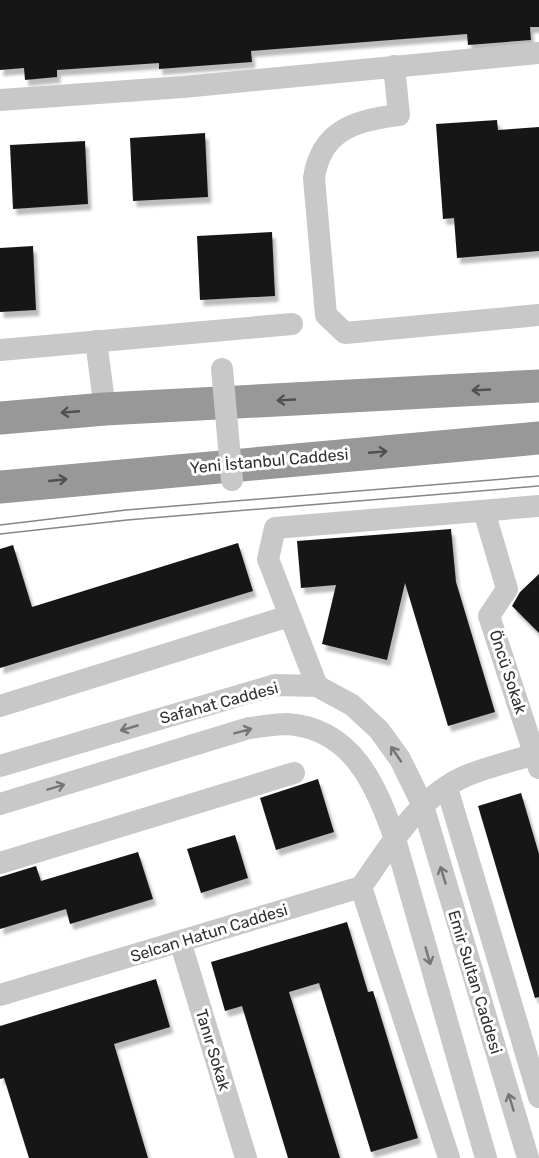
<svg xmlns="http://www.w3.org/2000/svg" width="539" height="1158" font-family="Rubik,sans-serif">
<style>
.building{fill:#181818;filter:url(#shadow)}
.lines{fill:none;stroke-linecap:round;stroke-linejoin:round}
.minor{stroke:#c8c8c8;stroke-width:22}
.highway{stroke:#989898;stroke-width:33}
.tram{stroke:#868686;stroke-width:1.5}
.minor-bridge{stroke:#c8c8c8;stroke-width:22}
.oneway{stroke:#505050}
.oneway2{stroke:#757575}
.labels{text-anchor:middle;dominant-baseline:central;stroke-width:6;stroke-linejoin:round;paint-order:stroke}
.street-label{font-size:16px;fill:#313131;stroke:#fff}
</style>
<defs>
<filter id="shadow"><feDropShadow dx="3.5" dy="6" stdDeviation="1.5" flood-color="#0004"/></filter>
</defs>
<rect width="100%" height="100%" fill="#fff"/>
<!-- building -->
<path class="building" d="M0,0H539V27H530L531,40L468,45L467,34L251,51L252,62L159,69V63L57,70V77L25,80L24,68L0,70Z
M497,120L498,130L539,127V251L457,258L454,218L443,219L436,124Z
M205,133L208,197L133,201L130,138Z
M85,141L88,204L13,209L10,145Z
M272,232L275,296L200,300L197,236Z
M33,246L36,310L0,312V248Z
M451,529L456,582L495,712L448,726L405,583L387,660L322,644L336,585L301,588L297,541Z
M238,543L253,591L0,668V549L13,545L32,607Z
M539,574V633L512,606L520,592Z
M318,779L334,832L276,850L260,798Z
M521,793L539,854V997L535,998L478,806Z
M235,835L248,878L201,893L187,849Z
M138,852L153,899L70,924L66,909L0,929V877L36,866L41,881Z
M347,922L368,992L373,991L418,1138L371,1152L319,983L289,992L340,1158H288L242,1006L225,1011L211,962Z
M156,979L170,1027L114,1044L148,1158H29L4,1078L0,1079V1026Z"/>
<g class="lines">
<!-- minor -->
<path class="minor" d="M394,66L399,115C356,120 321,130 314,178L326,315L345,333L539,315
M0,100L183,87L539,53
M96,341L105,409
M0,350L292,324
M484,511L507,589L489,616L539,768
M317,686L268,559L275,528L539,506
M0,706L289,616
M0,766L275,685L317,686L352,705L379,730L400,759L423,806L528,1158
M447,788L539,1097
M0,804L249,728C261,727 275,724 287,724C352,728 376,785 395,839L486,1158
M0,863L294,773
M361,887L449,1158
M180,941L246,1158
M0,995L361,887C390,846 419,795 468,775C491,766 516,760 539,753"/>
<!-- highway -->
<path class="highway" d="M0,418L105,409L539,386
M0,487L539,438"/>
<!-- tram -->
<path class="tram" d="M0,525L126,510L539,476
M0,534L127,520L539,486"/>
<!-- minor-bridge -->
<path class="minor-bridge" d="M222,369L232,480"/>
</g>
<!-- one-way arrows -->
<defs><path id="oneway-shaft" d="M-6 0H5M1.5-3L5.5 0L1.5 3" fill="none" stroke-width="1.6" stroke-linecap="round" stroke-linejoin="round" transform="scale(1.5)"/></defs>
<g class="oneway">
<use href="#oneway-shaft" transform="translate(481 390) rotate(177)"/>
<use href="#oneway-shaft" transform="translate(286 400) rotate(177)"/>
<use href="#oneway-shaft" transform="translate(70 412) rotate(175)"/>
<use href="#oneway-shaft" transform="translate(378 452) rotate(-5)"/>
<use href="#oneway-shaft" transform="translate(58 480) rotate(-6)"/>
</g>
<g class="oneway2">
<use href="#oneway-shaft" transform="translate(129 728) rotate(164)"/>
<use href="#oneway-shaft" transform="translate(243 731) rotate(-15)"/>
<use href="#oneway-shaft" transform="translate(396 754) rotate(-124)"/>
<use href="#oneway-shaft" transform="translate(56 787) rotate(-17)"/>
<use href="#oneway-shaft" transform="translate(443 875) rotate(-107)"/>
<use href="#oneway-shaft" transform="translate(428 956) rotate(74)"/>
<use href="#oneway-shaft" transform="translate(511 1102) rotate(-107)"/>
</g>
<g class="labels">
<!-- street labels -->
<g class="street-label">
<text transform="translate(269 461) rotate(-5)">Yeni İstanbul Caddesi</text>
<text transform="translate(508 672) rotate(72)">Öncü Sokak</text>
<text transform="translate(219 703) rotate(-15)">Safahat Caddesi</text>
<text transform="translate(209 933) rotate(-17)">Selcan Hatun Caddesi</text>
<text transform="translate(475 982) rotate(73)">Emir Sultan Caddesi</text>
<text transform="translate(213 1050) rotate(73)">Tanır Sokak</text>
</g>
</g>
</svg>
